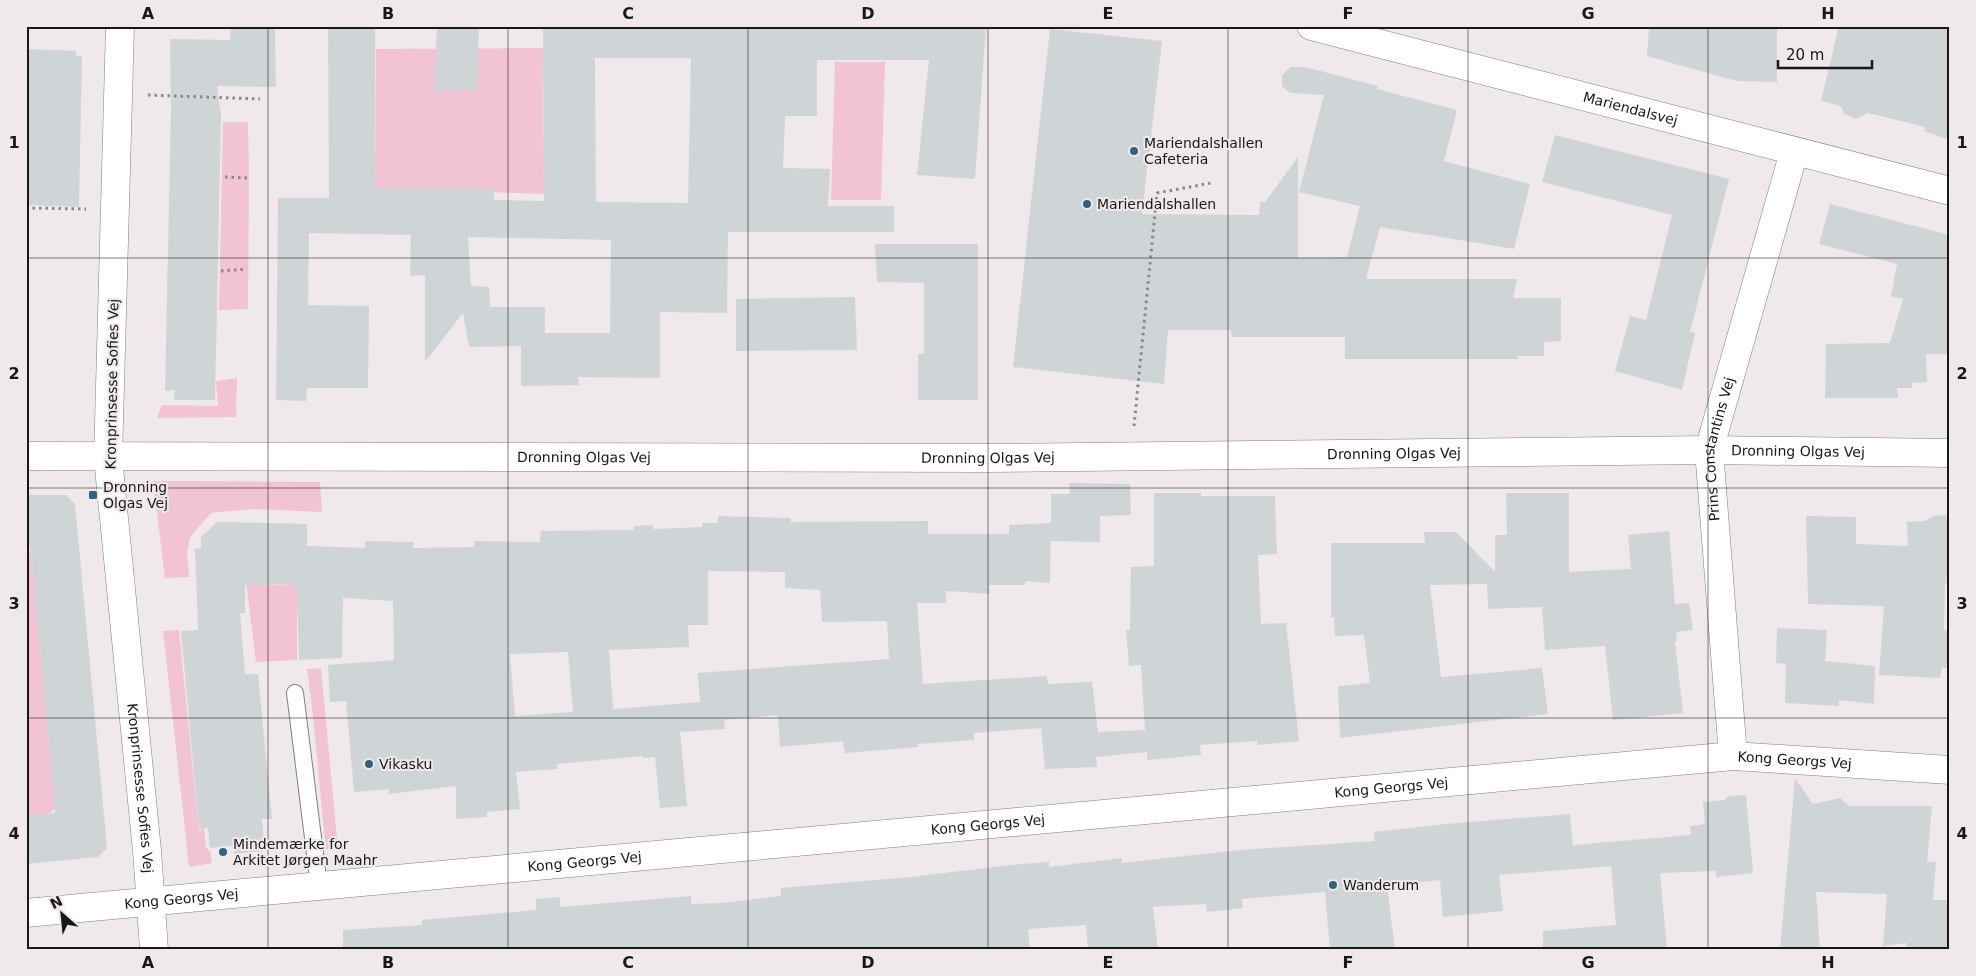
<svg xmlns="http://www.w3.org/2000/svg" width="1976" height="976" font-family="'DejaVu Sans',sans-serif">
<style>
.green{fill:#f2c3d2}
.building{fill:#cfd4d7;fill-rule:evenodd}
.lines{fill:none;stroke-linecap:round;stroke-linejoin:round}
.service-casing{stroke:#837e7f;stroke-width:18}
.minor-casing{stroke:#837e7f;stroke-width:29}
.path{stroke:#8b8687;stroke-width:3;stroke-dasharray:2.5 4;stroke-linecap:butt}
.service{stroke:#fff;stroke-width:16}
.minor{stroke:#fff;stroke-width:28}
.grid{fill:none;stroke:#191717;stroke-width:1;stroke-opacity:0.55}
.poi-dot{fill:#316381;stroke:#f0e9eb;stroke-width:2}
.labels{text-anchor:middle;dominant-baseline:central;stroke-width:4;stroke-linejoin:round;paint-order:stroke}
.street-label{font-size:14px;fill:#191717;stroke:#f0e9eb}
.poi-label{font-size:14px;fill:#191717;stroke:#f0e9eb;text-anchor:start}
.neatline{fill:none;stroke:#191717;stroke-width:2}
.grid-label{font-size:16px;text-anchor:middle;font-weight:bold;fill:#191717}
</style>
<rect width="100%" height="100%" fill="#f0e9eb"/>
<!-- green -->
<path class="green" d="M543,48L544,194L376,188V49Z
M835,62H885L881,200H831Z
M223,122H248L249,178L248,309L219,310Z
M237,378L236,417L157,418L162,405L218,406L216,381Z
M153,481L320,482L322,512L252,509L211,513L190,537L187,552L189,577L165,578Z
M31,552L55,809L45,816L44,814L26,816V553Z
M245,573L268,585L294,584V593H307L323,607L297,608V660L256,662Z
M179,630L199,831L204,828L206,848L210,851L212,863L189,867L163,631Z
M321,668L338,849H326C319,789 316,729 307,669Z"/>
<!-- building -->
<path class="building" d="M231,26H275L276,87L217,86L221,115L215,400H174L175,390L165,391L171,109L170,39L230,40Z
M328,26H375L376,188H494V200L544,201L543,26H986L975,179L917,175L929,60H817V116H785L783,168L830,169L828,206H894V232H728L727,313L660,312V378L578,377L579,385L521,386V346L469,347L463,313L425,362V275L410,276L411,235L309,233L308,305L369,306L368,388H307L306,401L276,400L278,198H329ZM595,58H691L688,203L596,202ZM468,237L611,240L610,333H545V307H490L489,287L471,286Z
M437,26H479L477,90L434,91Z
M1649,26H1777V82L1736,81L1647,56Z
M1839,26H1950V140L1924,131L1925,127L1868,113L1856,119L1844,114L1841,106L1821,101Z
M1050,29L1162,41L1142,214L1259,215L1260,202H1265L1298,157V258L1347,257L1360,206L1299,192L1324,95L1290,93L1282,86V75L1291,67H1305L1378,86L1377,89L1457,110L1444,161L1530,184L1514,249L1380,227L1366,279H1517L1513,298H1561V341L1544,342V356H1518V359H1345V337H1232L1231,330H1168L1164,384L1013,367Z
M26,49L76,51V56H82L79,207L26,205Z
M1555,135L1729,179L1690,332L1695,333L1682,390L1615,371L1630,316L1646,320L1672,215L1542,182Z
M1830,204L1950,235V354H1926L1927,382L1912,383V388H1897L1898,398H1825L1826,344L1890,343L1903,299L1891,296L1897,264L1819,244Z
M875,244H978V400H918V354H924V283L877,282Z
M855,297L857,350L736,351V299Z
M1069,483L1130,484L1131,515L1100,516V542L1051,541V494H1070Z
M1154,493H1201V496H1275L1277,554L1258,555L1261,624L1286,623L1299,741L1257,745V741L1200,745L1201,755L1147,760V752L1096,757L1097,767L1045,769L1041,728L974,733V740L918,744V747L845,753L843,741L780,747L778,715L724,720L725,729L680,732L687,806L660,808L655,757L643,758V756L557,764V769L516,772L520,809L487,812V817L456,819V786L389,794V789L354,792L346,701L330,702L328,665L394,660L393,601L343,598L342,658L299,660L297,593H294V584L245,585V613H240L245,674H258L272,819H262L265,851L234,854L233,845L210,848L208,828L199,829L181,631L198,630L195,549L201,548V537L217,522L307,524V546L365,548V541L413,542V548L474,547V541L540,542L541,531L633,530L634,526L652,525L654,529L702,527V523H718V516L791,518V522L928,521V534H1009V525L1051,523L1050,583L1025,581V585H989L990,594L946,591V603H917L923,684L1047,676L1048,684L1092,682L1098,732L1145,730L1141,665L1129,666L1126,630H1130L1131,567L1154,566ZM708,571L785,572V588L820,590L822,622L887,621L889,659L698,673L700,702L613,709L609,650L689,647L688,625H708ZM568,652L573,712L515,716L510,654Z
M1506,493H1569V572L1631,569L1628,535L1669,531L1675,604L1689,603L1693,630L1676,632L1677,641L1675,642L1683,713L1613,720L1605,646L1545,650L1542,607L1488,609L1487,584L1430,585L1441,677L1542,668L1548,714L1340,738L1338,686L1370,683L1364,635L1335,636L1334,617L1331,618V543H1425L1424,532H1456L1495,572V535H1507Z
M26,495H66L75,504L107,848L98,857L26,864V816L55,813L31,552L26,546Z
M1950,515V583H1945L1944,630L1950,631V668H1942L1940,678L1879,675L1884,606L1808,604L1806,516L1856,517V544L1908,546L1907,522L1925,521L1933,516Z
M1777,628L1827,630L1825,661L1875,666L1874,704L1839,700V706L1785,703L1786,664L1776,663Z
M1795,778L1813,804L1840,798L1849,806H1932L1927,862H1936L1933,900H1950V950H1907L1906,943L1883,946L1887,894L1816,892L1820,950H1780Z
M1746,795L1753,873L1716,877V871L1660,873L1667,950H1543V931L1616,925L1611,866L1499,875L1503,911L1443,917L1440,880L1387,886L1395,950H1330L1325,892L1242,899L1243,908L1207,912L1206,904L1153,907L1158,950H1088L1086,925L1028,929L1030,950H343V930L422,925V920L536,910V899L560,897V907L691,896V904L722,903L781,896V888L827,884L910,877L1011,865L1049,862V867L1122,858V863L1240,850L1375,841L1374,832L1446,824L1570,814L1573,845L1691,835L1690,826L1705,824L1703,802L1725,800L1728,796Z"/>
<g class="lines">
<defs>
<path id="service" d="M295,693L319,886"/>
<g id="minor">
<path id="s1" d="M120,26L108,458L147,851L154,950"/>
<path id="s2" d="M1311,26L1950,191"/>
<path id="s3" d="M26,456L985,458L1709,450L1950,453"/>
<path id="s4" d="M1733,756L1709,450L1794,152"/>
<path id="s5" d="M26,913L1733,756L1950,770"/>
</g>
</defs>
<!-- service casing -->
<use href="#service" class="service-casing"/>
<!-- minor casing -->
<use href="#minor" class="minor-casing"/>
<!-- path -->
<path class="path" d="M148,95L260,99
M225,177L249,178
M26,208L86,209
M221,271L247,269
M1134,426L1157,193L1211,183"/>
<!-- service -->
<use href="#service" class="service"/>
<!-- minor -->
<use href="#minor" class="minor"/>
</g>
<!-- grid -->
<path class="grid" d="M268,26V950M508,26V950M748,26V950M988,26V950M1228,26V950M1468,26V950M1708,26V950M26,258H1950M26,488H1950M26,718H1950"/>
<!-- markers -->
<g class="poi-dot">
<circle cx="1134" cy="151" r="5"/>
<circle cx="1087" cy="204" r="5"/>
<rect x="88" y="490" width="10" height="10" rx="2.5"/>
<circle cx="369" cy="764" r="5"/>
<circle cx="223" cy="852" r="5"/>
<circle cx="1333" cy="885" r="5"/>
</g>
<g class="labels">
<!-- street labels -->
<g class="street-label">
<text stroke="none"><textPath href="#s2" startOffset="330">Mariendalsvej</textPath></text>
<text transform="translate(112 384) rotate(-89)">Kronprinsesse Sofies Vej</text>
<text stroke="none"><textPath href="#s4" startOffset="309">Prins Constantins Vej</textPath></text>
<text stroke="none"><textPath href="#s3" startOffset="1772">Dronning Olgas Vej</textPath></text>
<text stroke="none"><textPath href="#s3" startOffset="1368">Dronning Olgas Vej</textPath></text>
<text stroke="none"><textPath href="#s3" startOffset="558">Dronning Olgas Vej</textPath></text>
<text stroke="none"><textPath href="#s3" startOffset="962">Dronning Olgas Vej</textPath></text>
<text stroke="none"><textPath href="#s5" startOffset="1776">Kong Georgs Vej</textPath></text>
<text stroke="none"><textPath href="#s1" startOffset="764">Kronprinsesse Sofies Vej</textPath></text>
<text stroke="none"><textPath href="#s5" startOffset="1371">Kong Georgs Vej</textPath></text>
<text stroke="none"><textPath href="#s5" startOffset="966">Kong Georgs Vej</textPath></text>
<text stroke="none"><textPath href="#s5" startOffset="561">Kong Georgs Vej</textPath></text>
<text stroke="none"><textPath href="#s5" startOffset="156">Kong Georgs Vej</textPath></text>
</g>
<!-- poi labels -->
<g class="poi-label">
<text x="1144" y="143">Mariendalshallen<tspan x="1144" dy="16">Cafeteria</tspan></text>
<text x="1097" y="204">Mariendalshallen</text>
<text x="103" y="487">Dronning<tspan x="103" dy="16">Olgas Vej</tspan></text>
<text x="379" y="764">Vikasku</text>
<text x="233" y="844">Mindemærke for<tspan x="233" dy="16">Arkitet Jørgen Maahr</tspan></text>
<text x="1343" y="885">Wanderum</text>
</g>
</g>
<!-- border -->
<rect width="1976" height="976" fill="none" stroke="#f0e9eb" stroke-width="55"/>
<!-- north arrow -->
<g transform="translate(62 914) rotate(333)" stroke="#f0e9eb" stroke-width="4" paint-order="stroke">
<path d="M0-4L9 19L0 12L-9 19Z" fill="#191717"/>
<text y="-8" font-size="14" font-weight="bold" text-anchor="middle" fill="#191717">N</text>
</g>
<!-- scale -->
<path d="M1778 60v8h94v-8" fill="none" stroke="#191717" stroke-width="2.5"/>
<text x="1786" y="60" font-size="15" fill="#191717" stroke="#f0e9eb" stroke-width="4" paint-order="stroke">20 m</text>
<rect x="28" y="28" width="1920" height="920" class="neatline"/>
<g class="grid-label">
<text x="148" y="19">A</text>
<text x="388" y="19">B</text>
<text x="628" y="19">C</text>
<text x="868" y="19">D</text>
<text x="1108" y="19">E</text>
<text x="1348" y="19">F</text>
<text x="1588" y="19">G</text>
<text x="1828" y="19">H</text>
<text x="14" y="148">1</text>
<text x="1962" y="148">1</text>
<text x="14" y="379">2</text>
<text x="1962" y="379">2</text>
<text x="14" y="609">3</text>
<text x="1962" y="609">3</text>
<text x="14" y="839">4</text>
<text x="1962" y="839">4</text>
<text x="148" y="968">A</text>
<text x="388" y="968">B</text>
<text x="628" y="968">C</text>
<text x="868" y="968">D</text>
<text x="1108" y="968">E</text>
<text x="1348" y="968">F</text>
<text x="1588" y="968">G</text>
<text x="1828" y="968">H</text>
</g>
</svg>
